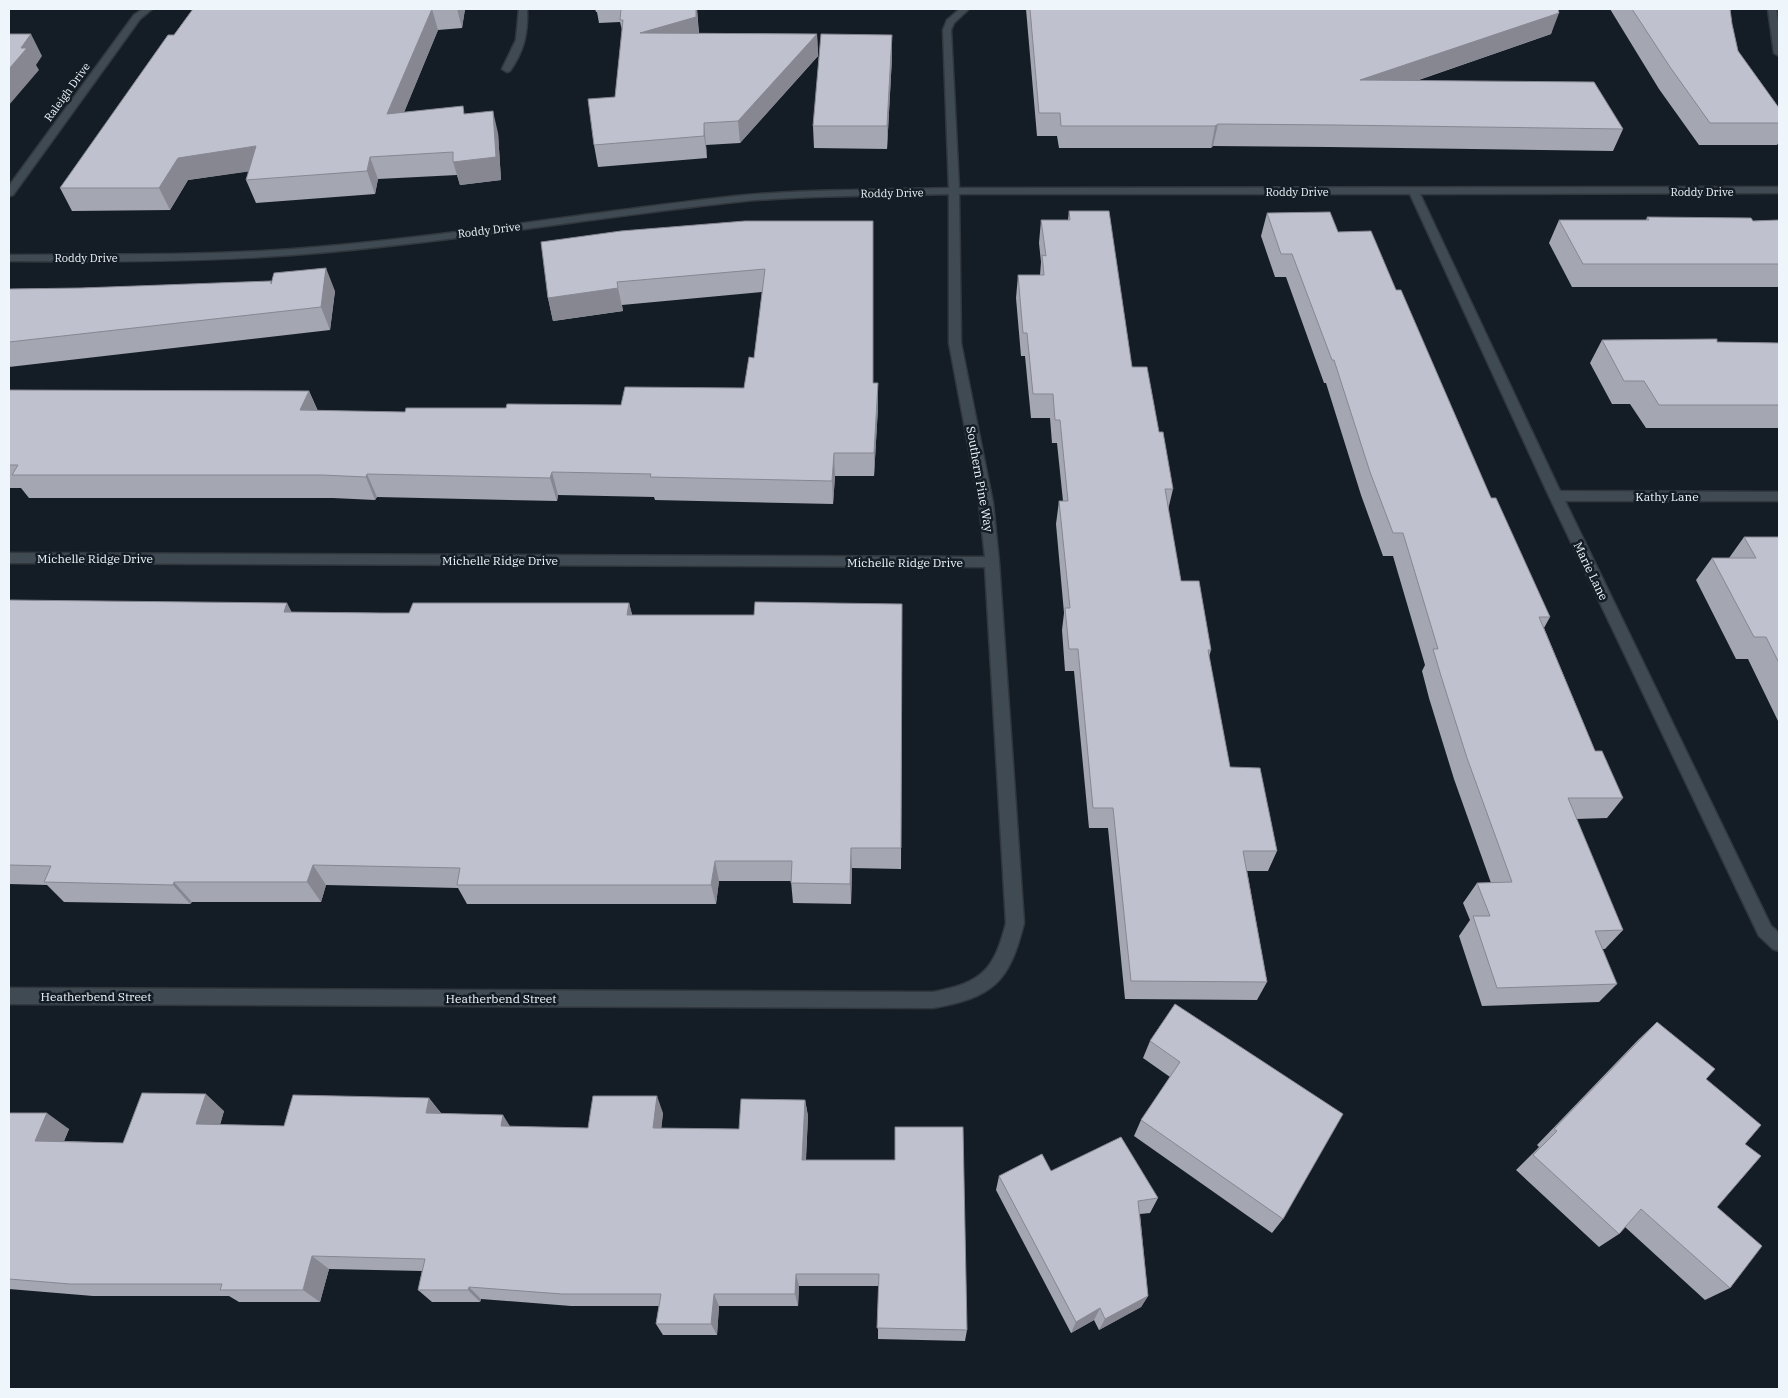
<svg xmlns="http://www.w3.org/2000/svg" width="1788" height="1398" font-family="'IBM Plex Serif',serif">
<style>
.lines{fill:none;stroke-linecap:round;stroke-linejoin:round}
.minor-casing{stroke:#31373d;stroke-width:3}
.minor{fill:#404a53;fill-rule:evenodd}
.wall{fill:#a4a6b2}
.shaded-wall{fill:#868791}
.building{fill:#bfc1cf;stroke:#868791}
.labels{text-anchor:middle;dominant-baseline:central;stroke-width:5;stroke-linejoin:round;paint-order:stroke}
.far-street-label{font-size:11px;fill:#eff6fb;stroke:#141d25}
.street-label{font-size:12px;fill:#eff6fb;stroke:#141d25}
</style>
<rect width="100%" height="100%" fill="#141d25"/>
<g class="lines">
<defs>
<path id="minor" d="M143,9H152L140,19L13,195L9,196V186L134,15Z
M519,9H527C528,33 524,51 510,71L507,72L502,69L516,40Z
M960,9H969L954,23L951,30L959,188L1779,187V193L1420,194L1560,491L1779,492V501H1565L1771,926L1779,933V951L1773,949L1759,936L1549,496L1410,194H959L961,343L993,503L999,562L1024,923C1009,983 993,997 933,1008L9,1004V988L933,992C981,983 994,971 1006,923L985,567L9,563V553L985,557L979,503L949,343V194C878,196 806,195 736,202C588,218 441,244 293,255C199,262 103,262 9,261V255C104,254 199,256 293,249C441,238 588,212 736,196C806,189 878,190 949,188L943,30L947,20Z
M1768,9H1776L1779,27V56L1774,53Z"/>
</defs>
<!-- minor casing -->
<use href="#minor" class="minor-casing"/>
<!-- minor -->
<use href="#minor" class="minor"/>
</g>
<!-- wall -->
<path class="wall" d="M193,9H465L462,28L438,30L404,112L466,114L498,133L501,180L460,185L457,175L378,179L375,194L256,203L246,180L249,171L188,180L170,210L72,211L60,188L174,35Z
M595,9H697L699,33L817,34L818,56L740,143L706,145L707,158L598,167L594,145L615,97L622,30L620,22L599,23L597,12H596Z
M1026,9H1558L1551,34L1416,81L1623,129L1613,151L1329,147L1213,146L1211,148H1059L1057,136H1037Z
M1610,9H1730L1732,24L1738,51L1779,108V142L1777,145H1699L1659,89Z
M892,57L887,149L814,148L813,126Z
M1069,211L1159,432L1173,489L1168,510L1181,581L1211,650L1209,657L1230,767L1277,851L1268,871H1247L1267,982L1257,1000L1125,999L1108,828H1089L1074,671H1065L1062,630L1064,613L1056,524L1059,501H1063L1057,443H1052L1050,418H1031L1025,356H1021L1016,298L1018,275H1040L1041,262L1039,243L1041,220H1068Z
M1267,213L1338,232L1396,290L1491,498L1550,617L1544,628L1595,751L1623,798L1607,818L1576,819L1623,930L1605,949H1602L1617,984L1599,1002L1482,1006L1459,936L1470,920L1463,903L1477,883H1491L1454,779L1429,698L1422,671L1425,665L1393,556H1383L1361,495L1326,383H1324L1286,277H1275L1261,236Z
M1647,217L1753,221L1779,220V287H1572L1549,243L1559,220H1646Z
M873,221V383L878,407L874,476H835L833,504L655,500L654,497L558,495L557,501L377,497L375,500L333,498H29L21,488H9V390L309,391L318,411L405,412L621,405L744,388L754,358L762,292L622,305L623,311L553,321L548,298Z
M272,282L335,291L330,330L9,367V289L81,288Z
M1602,340L1779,343V428H1646L1630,404H1612L1590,363Z
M1744,537H1779V723L1748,659H1736L1696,580L1712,558H1729Z
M9,600L292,612L381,613H409L629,603L632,615H754L902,604L901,869L852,868L851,904L793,903L791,881H719L716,904H467L458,888L326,885L321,902H192L190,904L64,902L47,885L9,884Z
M1175,1004L1283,1219L1272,1233L1134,1136L1141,1120L1170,1077L1143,1058L1150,1041Z
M1657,1022L1706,1079L1745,1144L1717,1207L1730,1288L1705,1300L1625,1227L1619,1234L1599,1247L1516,1170L1539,1147L1537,1145L1638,1040Z
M429,1098L441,1113L511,1127L588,1128L663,1113L661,1128L739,1129L805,1100L808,1116L806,1160L967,1330L965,1341L878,1339V1286H799L798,1306H719L717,1335H663L656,1324L659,1306H571L481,1299L480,1302H432L418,1290L422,1271L329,1269L320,1302H239L229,1296H93L9,1289V1113L69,1129L64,1141L123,1143L224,1111L220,1125L284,1126Z
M1051,1171L1158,1198L1150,1213L1140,1214L1148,1296L1141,1307L1099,1330L1094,1320L1071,1333L996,1190L999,1176Z"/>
<!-- shaded-wall -->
<path class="shaded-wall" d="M432,9L438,30L394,137L387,114Z
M457,9H465L462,28Z
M696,9H697L699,39L640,33Z
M1559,13L1551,34L1354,102L1360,80Z
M31,34L42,56L36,65L39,70L9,105V69L21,48Z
M817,34L818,56L740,143L738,121Z
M892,35V57L887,149V126Z
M493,111L498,133L501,180L460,185L453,162Z
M704,123L706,145L707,158L704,136Z
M1218,124L1213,146L1211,148L1215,126Z
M256,146L266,169L188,180L170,210L159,188L178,158Z
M370,157L378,179L375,194L367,171Z
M326,268L335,291L330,330L321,307Z
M618,288L623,311L553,321L548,298Z
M878,383V407L874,476V453Z
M309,391L319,414L300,410Z
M834,453L835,476L833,504L832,481Z
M552,472L558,495L557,501L550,478Z
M367,474L377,497L375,500L366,477Z
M287,603L299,626L284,612Z
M629,603L635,625L627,615Z
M851,848L852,868L851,904L850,884Z
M715,861L719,881L716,904L711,885Z
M313,865L326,885L321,902L307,882Z
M174,882L192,902L190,904L173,885Z
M206,1094L224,1111L215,1140L196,1124Z
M657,1096L663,1113L660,1143L653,1128Z
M429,1098L441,1114L426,1113Z
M805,1100L808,1116L805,1174L802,1160Z
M47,1113L69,1129L58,1156L35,1141Z
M503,1115L513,1131L501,1126Z
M312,1256L329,1269L320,1302L303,1290Z
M796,1274L799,1286L798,1306L795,1294Z
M469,1287L481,1299L480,1302L468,1290Z
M714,1294L719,1306L717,1335L711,1324Z
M1148,1296L1141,1307L1099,1330L1105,1319Z
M1100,1308L1094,1320L1071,1333L1076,1322Z"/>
<!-- building -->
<path class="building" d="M193,9H432L387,114L463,106L464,114L493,111L496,157L453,162V152L370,157L367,171L246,180L256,146L178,158L159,188H60L168,35H174Z
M621,9H696V17L640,33L817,34L738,121L704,123V136L594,145L588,99L615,97L623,20H620Z
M1030,9H1558L1559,13L1360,80L1594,82L1623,129L1335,125L1218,124L1215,126H1061L1060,113H1039Z
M1632,9H1730L1732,24L1738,51L1779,108V123H1710L1670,67Z
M9,34H31L21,48H27L9,69Z
M821,34L892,35L887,126H813Z
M1069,211H1109L1132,367H1147L1159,432H1163L1173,489H1165L1181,581H1199L1211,650H1208L1230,767L1260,768L1277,851H1243L1267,982L1131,981L1113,808H1093L1078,649H1069L1065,608H1070L1059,501H1068L1060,420H1055L1053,394H1033L1027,333H1023L1018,275H1044L1042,255L1046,256L1041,220H1070Z
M1330,212L1338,232L1371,231L1396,290H1401L1491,498H1496L1550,617H1539L1595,751H1602L1623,798H1568L1623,930L1595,931L1617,984L1497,988L1473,916H1490L1477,883L1512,882L1467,758L1441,676L1433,649H1438L1403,533H1393L1370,472L1334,360H1332L1292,254H1281L1267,213Z
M1647,217L1751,218L1753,221L1779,220V264H1583L1559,220H1649Z
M745,221H873V383H878L874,453H834L832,481L650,477L651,474L552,472L550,478L367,474L366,477L322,475H12L18,465H9V390L309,391L300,410L405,412L406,408H506L507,404L621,405L625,387L744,388L749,357L754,358L765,269L617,282L618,288L548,298L541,242L621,231Z
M326,268L321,307L9,342V289L81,288L271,281V284L274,273Z
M1717,339V342L1779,343V405H1659L1644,381H1624L1602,340Z
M1744,537H1779V663L1766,637H1754L1712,558H1756Z
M9,600L287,603L284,612L381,613H409L413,603H629L627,615H754L755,602L902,604L901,848H851L850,884L791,883L792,861H715L711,885H457L460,868L313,865L307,882H174L173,885L44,882L51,866L9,865Z
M1175,1004L1343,1114L1283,1219L1141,1120L1180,1062L1150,1041Z
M1657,1022L1715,1069L1706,1079L1761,1125L1745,1144L1761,1156L1717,1207L1762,1246L1730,1288L1641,1209L1619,1234L1533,1155L1557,1131L1554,1129Z
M142,1093L206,1094L196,1124L284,1126L293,1095L429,1098L426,1113L503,1115L501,1126L588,1128L593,1096H657L653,1128L739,1129L741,1099L805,1100L802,1160H895V1127H963L967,1330L877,1328L879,1274H796L795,1294H714L711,1324H656L661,1294H562L469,1287L468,1290H418L425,1259L312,1256L303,1290H220L222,1284H70L9,1279V1113H47L35,1141L123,1143Z
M1121,1137L1158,1198L1138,1201L1148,1296L1105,1319L1100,1308L1076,1322L999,1176L1042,1154L1051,1171Z"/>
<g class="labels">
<!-- far-street labels -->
<g class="far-street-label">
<text transform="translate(67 92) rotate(-54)">Raleigh Drive</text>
<text x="1297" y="192">Roddy Drive</text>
<text x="1702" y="192">Roddy Drive</text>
<text transform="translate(892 193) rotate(-1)">Roddy Drive</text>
<text transform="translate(489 230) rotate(-7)">Roddy Drive</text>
<text x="86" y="258">Roddy Drive</text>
</g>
<!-- street labels -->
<g class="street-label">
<text transform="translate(980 479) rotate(80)">Southern Pine Way</text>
<text x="1667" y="496">Kathy Lane</text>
<text x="95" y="558">Michelle Ridge Drive</text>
<text x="500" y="560">Michelle Ridge Drive</text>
<text x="905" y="562">Michelle Ridge Drive</text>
<text transform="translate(1591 571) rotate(64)">Marie Lane</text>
<text x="96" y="996">Heatherbend Street</text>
<text x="501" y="998">Heatherbend Street</text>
</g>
</g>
<!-- border -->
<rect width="1788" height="1398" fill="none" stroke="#eff6fb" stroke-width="20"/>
</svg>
